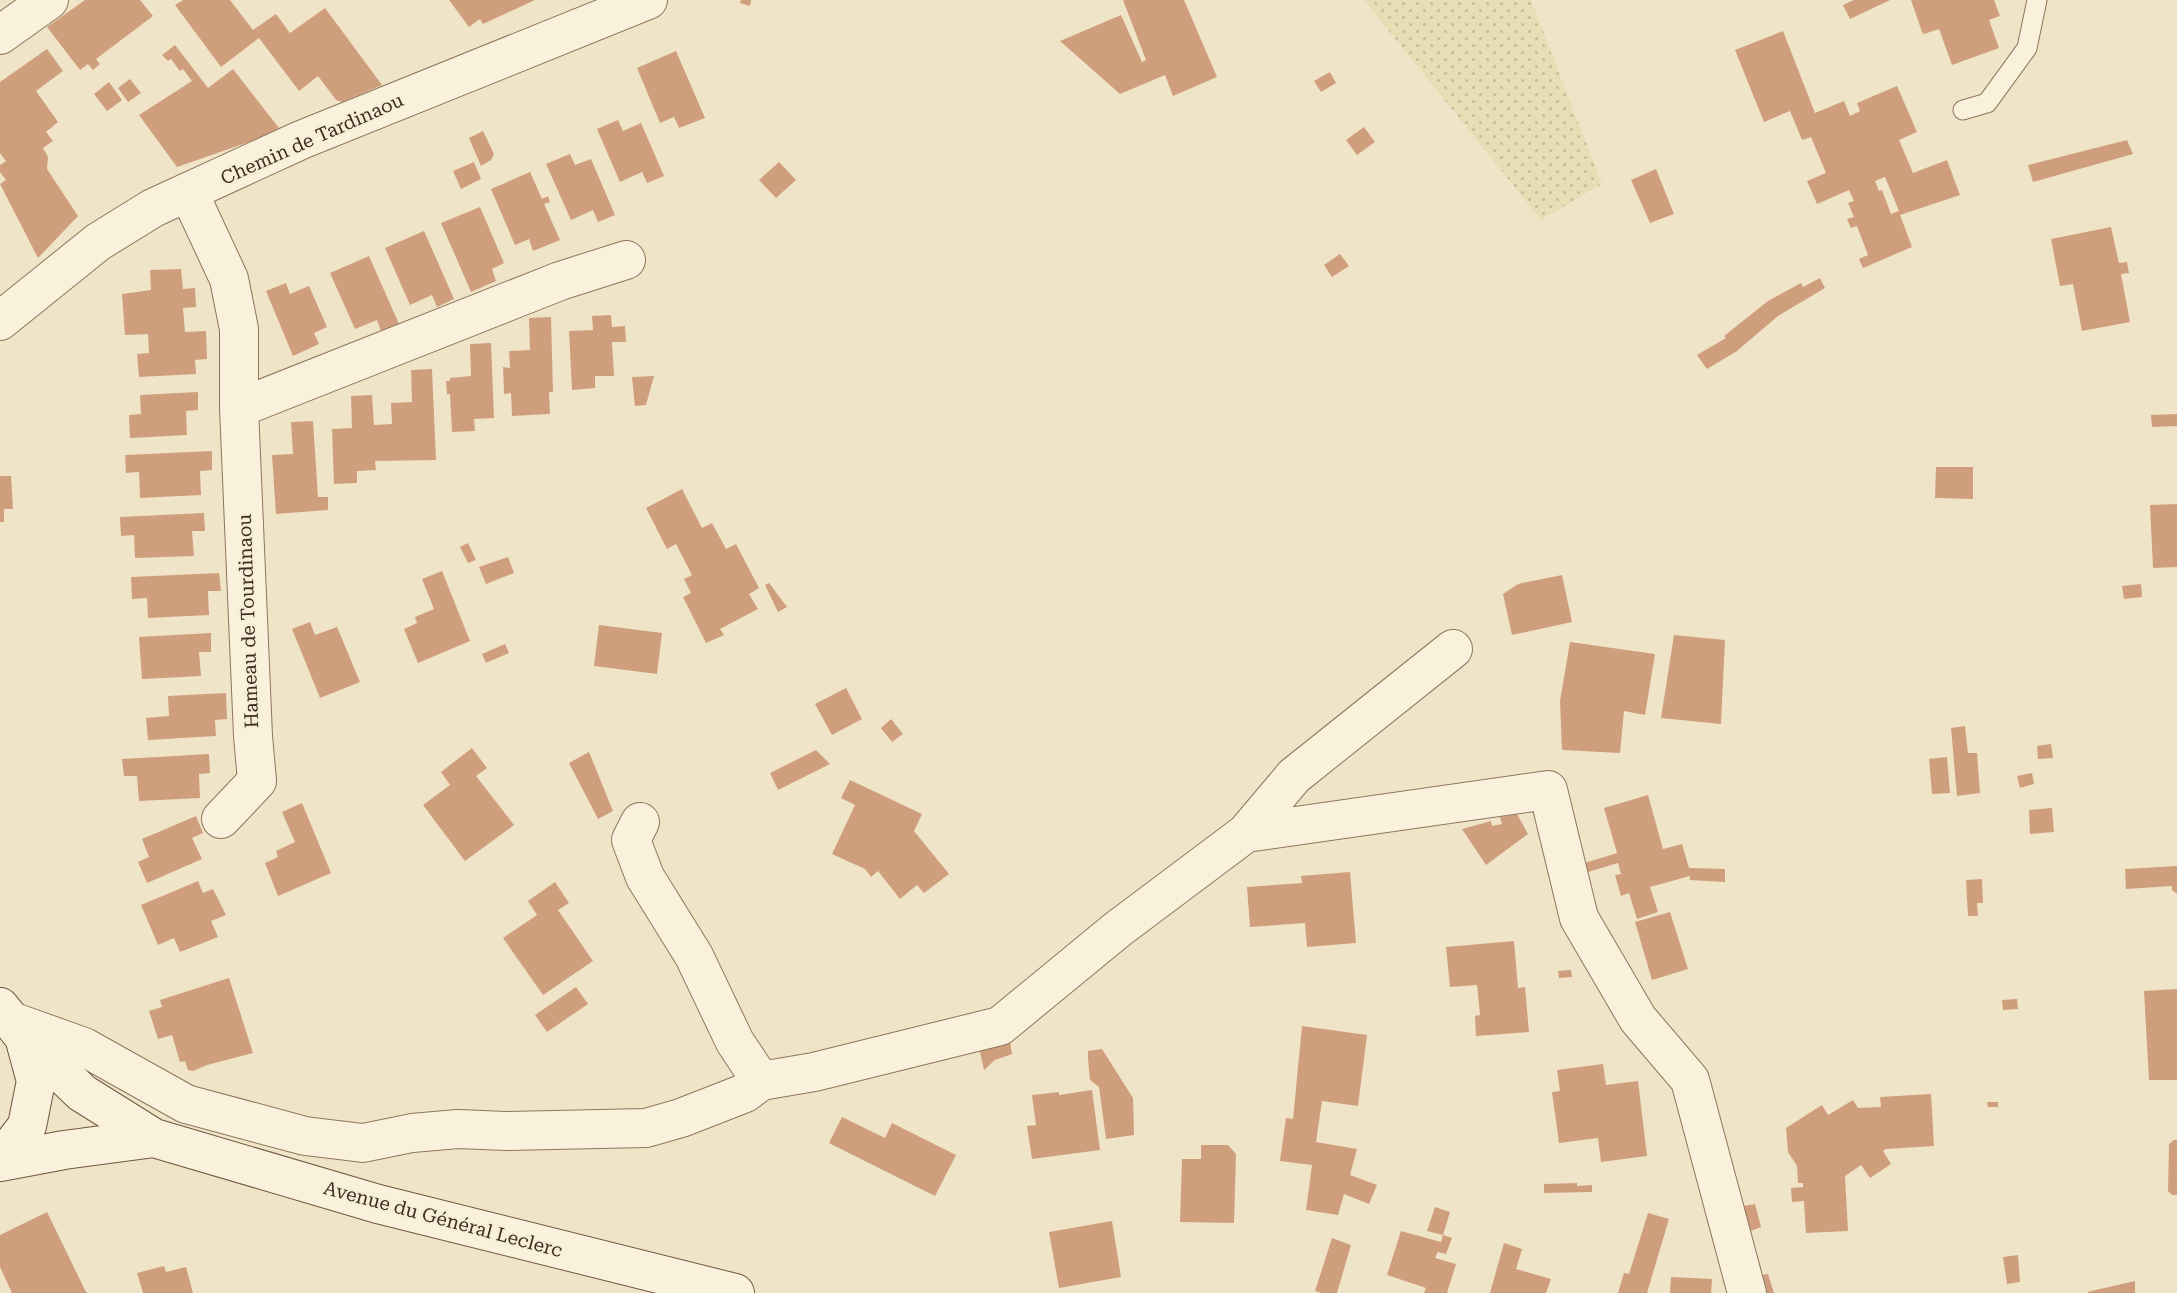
<svg xmlns="http://www.w3.org/2000/svg" width="2177" height="1293" font-family="'Roboto Serif',serif">
<style>
.farmland{fill:url(#farmland-dots)}
.building{fill:#cf9f7d;fill-rule:evenodd}
.lines{fill:none;stroke-linecap:round;stroke-linejoin:round}
.lane-casing{stroke:#8d765c;stroke-width:21}
.street-casing{stroke:#8d765c;stroke-width:40}
.secondary-casing{stroke:#6f573f;stroke-width:40}
.lane{stroke:#faf1dc;stroke-width:19}
.street{stroke:#faf1dc;stroke-width:38}
.secondary{stroke:#faf1dc;stroke-width:38}
.labels{text-anchor:middle;dominant-baseline:central;stroke-width:5;stroke-linejoin:round;paint-order:stroke}
.street-label{font-size:19px;fill:#3d2e20;stroke:#f7eed8}
</style>
<defs>
<pattern id="farmland-dots" width="8" height="8" patternUnits="userSpaceOnUse" patternTransform="scale(1.75)"><rect width="8" height="8" fill="#e6deb5"/><path d="M2 2h.1M6 6h.1" fill="none" stroke="#c6bf9b" stroke-width="1.8" stroke-linecap="round"/></pattern>
</defs>
<rect width="100%" height="100%" fill="#f0e4c8"/>
<!-- farmland -->
<path class="farmland" d="M1364,0H1531L1602,184L1541,220Z"/>
<!-- building -->
<path class="building" d="M85,0H140L153,16L96,59L100,64L93,70L88,64L80,70L47,27Z
M183,0H230L253,30L276,14L290,33L325,8L382,85L342,102L336,100L318,76L299,91L259,38L221,67L175,5Z
M449,0H535L483,24L480,19L469,27Z
M741,0H751L750,6L740,3Z
M1123,0H1184L1217,77L1173,96L1165,75L1120,94L1060,41L1121,15L1142,62L1146,60Z
M1854,0H1890L1850,19L1843,5Z
M1911,0H1994L2000,16L1989,20L1999,48L1952,65L1939,29L1924,34L1922,32Z
M1783,31L1815,113L1844,101L1850,116L1860,111L1857,103L1897,86L1917,132L1899,140L1913,173L1947,160L1960,195L1900,215L1912,247L1863,268L1859,259L1868,255L1857,226L1851,228L1847,219L1854,217L1848,203L1854,201L1849,190L1817,204L1807,181L1826,173L1811,137L1802,140L1790,111L1764,122L1735,50ZM1885,177L1899,211L1891,214L1882,190L1879,191L1875,181Z
M175,45L208,88L233,69L279,128L252,141L177,167L139,115L192,81L183,69L180,71L171,59L168,61L162,55Z
M47,49L63,71L36,91L58,122L46,132L53,141L43,148L48,157L47,169L78,216L38,258L0,184L6,180L0,172V165L6,161L0,153V82Z
M676,51L705,118L679,128L674,117L660,123L637,68Z
M1330,72L1336,83L1321,92L1314,81Z
M130,79L141,93L128,102L118,88Z
M109,82L122,100L107,111L94,94Z
M618,120L623,131L641,123L664,176L647,183L642,172L620,182L597,129Z
M1364,127L1375,142L1357,155L1346,140Z
M483,131L494,154L491,160L481,166L469,138Z
M2127,140L2133,154L2033,182L2028,165Z
M570,154L575,165L591,159L615,215L598,222L593,210L571,220L546,164Z
M474,162L481,179L461,189L453,171Z
M779,162L796,180L776,198L759,180Z
M1656,169L1674,214L1650,223L1631,180Z
M530,172L542,199L548,196L550,202L544,204L560,240L533,251L529,239L515,245L491,189Z
M480,207L504,263L492,269L496,281L471,292L441,223Z
M2111,227L2119,263L2127,262L2129,273L2121,274L2130,322L2082,331L2073,284L2060,286L2051,239Z
M424,231L454,299L437,307L432,295L410,305L385,248Z
M1340,254L1349,266L1332,277L1324,265Z
M369,256L399,324L381,331L377,320L355,329L330,273Z
M181,269L183,289L195,288L196,307L183,308L185,332L206,331L207,359L195,360L196,374L139,377L137,354L149,353L148,334L125,335L122,294L151,290L150,270Z
M1820,278L1825,288L1778,316L1737,351L1707,369L1697,355L1726,338L1724,336L1768,301L1801,283L1803,287Z
M286,283L290,294L309,286L327,327L314,333L319,344L293,356L266,291Z
M611,315L612,327L625,326L626,342H612L614,376H595V388L572,390L569,331L593,330L592,316Z
M551,317L553,392H549L550,414L512,416L511,393L504,394L503,367L510,368L509,351L530,350L529,318Z
M491,343L494,418L474,419L475,431L452,432L450,394H447L446,381H450V378L471,376L470,344Z
M432,369L436,460L375,461L376,470L357,471V483L334,484L332,429L352,428L351,396L372,395L374,425L392,424L391,403L412,402L411,370Z
M654,376L646,405L635,406L632,377Z
M198,392V410L186,411L187,435L130,438L129,415L141,414L140,395Z
M2177,414V426L2152,427L2151,415Z
M313,421L318,497H328V510L276,514L272,455L293,454L291,422Z
M212,451V470L200,471L201,495L140,498L139,472L126,473L125,455Z
M1936,467H1973V499L1935,498Z
M0,476H11L13,509H4V522H0Z
M682,489L702,528L712,523L726,549L736,544L759,588L749,594L758,609L720,629L724,635L706,643L683,597L691,593L684,579L692,575L676,544L667,549L646,508Z
M2177,504V567L2153,568L2150,505Z
M204,513L205,531H192L194,556L135,558L134,535L121,536L120,517Z
M468,543L476,560L468,563L460,547Z
M508,557L514,573L486,584L479,567Z
M442,571L470,641L418,663L404,629L417,623L415,617L434,609L422,579Z
M219,573L221,591H208L209,615L148,618L147,598L132,599L131,577Z
M1562,575L1572,622L1512,635L1503,594L1518,584Z
M769,583L787,607L778,612L765,585Z
M2141,584L2142,597L2124,599L2122,586Z
M310,622L315,635L337,627L360,682L320,698L292,629Z
M599,625L662,633L657,674L594,666Z
M211,633V652H199L201,676L142,679L139,637Z
M1674,635L1725,640L1721,724L1661,718Z
M1570,642L1655,654L1645,715L1624,711L1620,753L1562,750L1560,701Z
M505,644L509,653L486,663L482,654Z
M846,688L862,719L832,735L815,704Z
M226,693L227,719L215,720L216,736L148,740L146,718L169,716L168,696Z
M891,719L903,734L892,742L881,728Z
M1965,726L1968,753H1977L1980,793L1957,796L1951,728Z
M2051,744L2053,758L2038,759L2037,746Z
M472,748L487,768L476,776L514,825L465,861L423,805L450,785L441,772Z
M816,750L830,764L778,790L770,773Z
M589,752L613,811L598,819L569,763Z
M209,754L210,773L199,774L200,798L139,801L137,776H124L122,759Z
M1947,757L1950,793L1932,794L1929,759Z
M2032,773L2034,784L2020,788L2017,776Z
M850,780L922,814L914,831L949,874L924,893L917,885L900,899L878,871L871,877L865,869L832,854L855,805L841,798Z
M1648,795L1663,849L1682,844L1689,868L1725,869V882L1690,880V876L1650,887L1658,912L1637,919L1629,893L1621,896L1615,875L1621,874L1618,863L1588,872L1585,863L1617,853L1604,808Z
M302,803L331,873L278,896L265,863L278,857L276,851L295,842L282,812Z
M2052,808L2054,832L2030,834L2029,810Z
M1517,814L1528,834L1486,865L1462,829L1491,821L1492,826L1502,824L1500,817Z
M196,816L203,833L192,838L202,859L147,883L138,862L149,857L142,839Z
M2177,866V894L2172,890V886L2126,889L2125,869Z
M1350,872L1356,943L1307,947L1305,923L1250,927L1247,887L1302,883L1301,876Z
M1982,879L1983,903H1977L1978,916H1968L1966,880Z
M198,881L203,893L213,889L226,915L211,921L218,937L180,952L174,938L158,945L141,905Z
M555,882L569,903L558,910L593,961L543,995L503,938L537,915L528,901Z
M1670,912L1688,969L1652,980L1635,922Z
M1514,941L1518,988L1525,987L1529,1032L1476,1036L1475,1016L1480,1015L1477,985L1450,987L1446,947Z
M1571,970L1572,977L1559,978L1558,971Z
M229,978L253,1053L207,1065L193,1071L188,1070L185,1061L180,1062L172,1035L158,1039L149,1011L162,1007L160,1000Z
M576,987L588,1004L547,1032L535,1015Z
M2177,989V1080H2149L2144,991Z
M2017,999L2018,1009L2003,1010L2002,1000Z
M1302,1026L1367,1035L1358,1106L1322,1101L1316,1142L1357,1149L1350,1175L1377,1185L1369,1204L1344,1194L1338,1215L1306,1210L1312,1165L1280,1161L1286,1118L1293,1119Z
M1009,1035L1012,1054L995,1060L984,1070L978,1043Z
M1102,1049L1133,1098L1134,1135L1106,1139L1099,1087L1090,1080L1088,1059V1051Z
M1603,1064L1606,1085L1638,1081L1647,1156L1601,1162L1598,1138L1559,1143L1552,1092L1560,1091L1557,1070Z
M1092,1090L1100,1150L1032,1159L1027,1126L1036,1125L1032,1095L1059,1092V1095Z
M1931,1094L1934,1146L1886,1149L1883,1151L1891,1164L1870,1178L1861,1165L1845,1176L1848,1231L1806,1233L1804,1201L1792,1202L1791,1188L1803,1187V1183H1798L1797,1166L1788,1152L1786,1128L1822,1105L1828,1115L1853,1100L1858,1108L1881,1107L1880,1097Z
M1987,1102H1998V1107H1988Z
M842,1117L885,1138L892,1123L956,1155L935,1196L829,1143Z
M2174,1140H2177V1195H2172L2168,1191L2169,1144Z
M1201,1145H1228L1236,1154L1234,1223L1180,1222L1182,1159H1201Z
M1577,1183V1186L1592,1185V1192L1544,1193V1184Z
M1755,1204L1761,1227L1751,1231L1743,1206Z
M1435,1207L1450,1212L1443,1235L1427,1231Z
M47,1212L85,1290L87,1293H12L0,1267V1235Z
M1648,1213L1669,1219L1647,1293H1618L1624,1273L1629,1274Z
M1112,1221L1121,1277L1059,1288L1049,1232Z
M1401,1231L1441,1242L1443,1235L1452,1238L1446,1254L1438,1252L1435,1258L1456,1264L1447,1293H1424L1426,1288L1387,1275Z
M1332,1238L1351,1245L1337,1293H1322L1315,1291Z
M1504,1243L1522,1249L1516,1269L1551,1279L1546,1293H1490Z
M2018,1255L2020,1282L2007,1284L2003,1257Z
M164,1266L166,1272L186,1267L193,1293H143L137,1273Z
M1768,1274L1774,1293H1767L1762,1275Z
M1671,1277L1712,1279L1711,1293H1670Z
M2135,1281V1293H2088L2087,1292Z"/>
<g class="lines">
<defs>
<path id="lane" d="M1963,110L1987,103L2027,48L2037,0"/>
<path id="street" d="M0,35L49,0
M189,193L229,279L239,329V408L560,281L626,260
M0,321L98,242L153,208L301,140L648,0
M221,819L257,781L253,736L239,408
M1246,833L1294,776L1453,649
M14,1022L84,1047L186,1104L305,1136L363,1143L412,1133L458,1129L506,1131L646,1128L681,1118L745,1093L761,1081L735,1042L694,956L645,877L631,840L640,822
M761,1081L814,1072L1000,1026L1118,929L1246,833L1548,790L1579,918L1638,1019L1690,1080L1747,1293"/>
<path id="secondary" d="M0,1007L24,1037L36,1081L27,1126L0,1161
M24,1037L82,1093L154,1138L378,1204L735,1293
M0,1162L64,1150L154,1138"/>
</defs>
<!-- lane casing -->
<use href="#lane" class="lane-casing"/>
<!-- street casing -->
<use href="#street" class="street-casing"/>
<!-- secondary casing -->
<use href="#secondary" class="secondary-casing"/>
<!-- lane -->
<use href="#lane" class="lane"/>
<!-- street -->
<use href="#street" class="street"/>
<!-- secondary -->
<use href="#secondary" class="secondary"/>
</g>
<g class="labels">
<!-- street labels -->
<g class="street-label">
<text transform="translate(312 139) rotate(-24)">Chemin de Tardinaou</text>
<text transform="translate(248 621) rotate(-92)">Hameau de Tourdinaou</text>
<text transform="translate(443 1219) rotate(15)">Avenue du Général Leclerc</text>
</g>
</g>
</svg>
